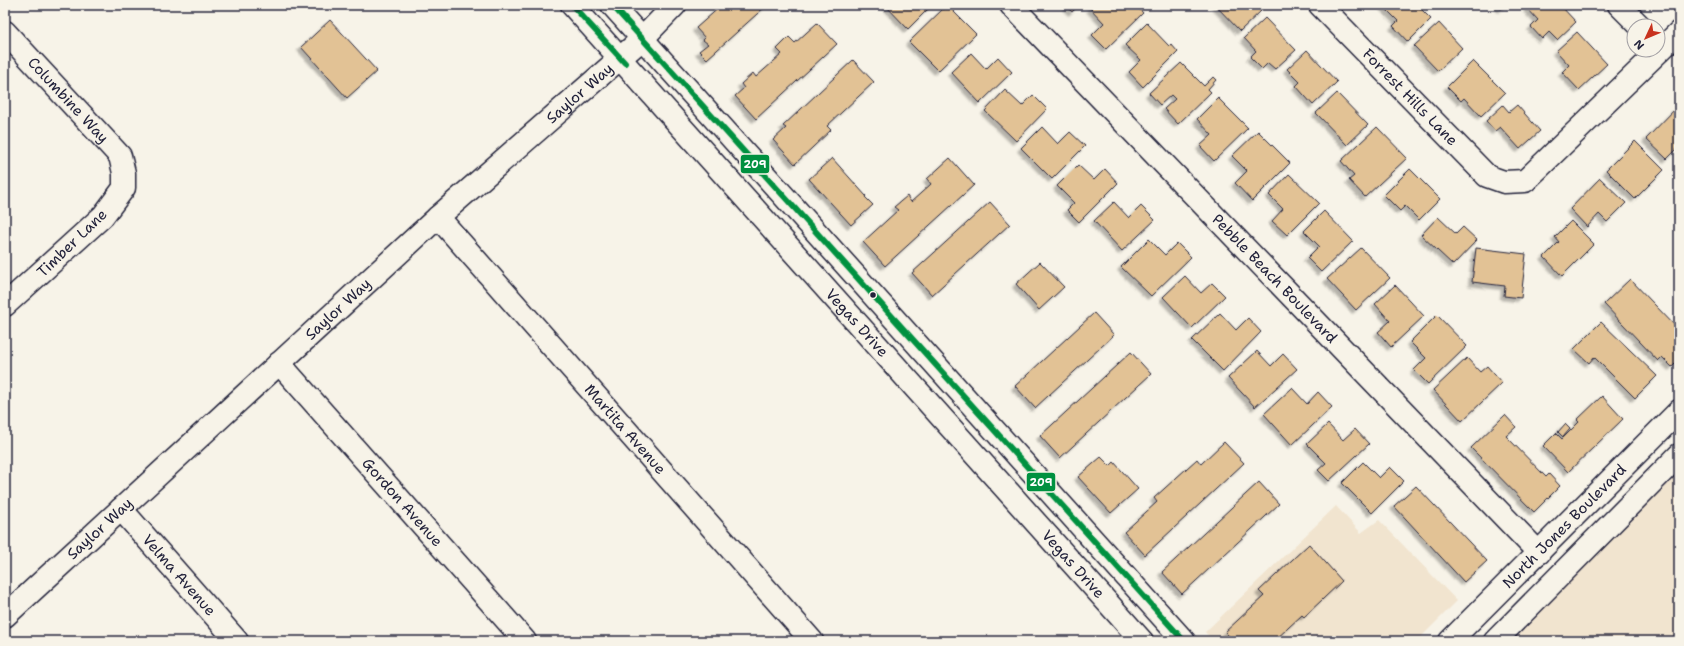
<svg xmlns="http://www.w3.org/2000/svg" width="1684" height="646" font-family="'Shantell Sans',sans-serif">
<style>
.built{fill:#f1e4cf}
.building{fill:#e2c295;stroke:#22223b;filter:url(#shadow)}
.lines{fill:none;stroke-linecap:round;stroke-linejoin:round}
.minor-casing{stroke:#22223b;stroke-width:25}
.tertiary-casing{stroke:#22223b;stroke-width:25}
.secondary-casing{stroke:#22223b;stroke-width:25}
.primary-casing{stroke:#22223b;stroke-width:25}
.minor{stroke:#f7f3e8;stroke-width:22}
.tertiary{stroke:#f7f3e8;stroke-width:22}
.secondary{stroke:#f7f3e8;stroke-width:22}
.primary{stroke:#f7f3e8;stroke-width:22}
.bus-1-casing{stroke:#f7f3e8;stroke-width:9}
.bus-1{stroke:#009140;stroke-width:6}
.bus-dot{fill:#22223b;stroke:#f7f3e8;stroke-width:1.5}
.labels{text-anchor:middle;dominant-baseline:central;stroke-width:3.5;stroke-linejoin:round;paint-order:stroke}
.street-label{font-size:15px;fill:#22223b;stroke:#f7f3e8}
.line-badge{stroke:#f7f3e8;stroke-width:1.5}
.badge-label{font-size:11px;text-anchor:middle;font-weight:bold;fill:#fff}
</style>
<defs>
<filter id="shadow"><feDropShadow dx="-3.5" dy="3.5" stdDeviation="1" flood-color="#0004"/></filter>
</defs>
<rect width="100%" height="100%" fill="#f7f3e8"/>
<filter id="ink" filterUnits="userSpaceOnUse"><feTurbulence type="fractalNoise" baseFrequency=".025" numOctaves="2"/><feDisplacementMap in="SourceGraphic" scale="8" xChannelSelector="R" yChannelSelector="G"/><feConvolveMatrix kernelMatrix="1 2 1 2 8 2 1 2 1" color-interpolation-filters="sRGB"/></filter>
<g filter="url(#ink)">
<!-- built -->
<path class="built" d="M1679,440V641H1502Z
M1336,506L1361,533L1379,520L1457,601L1417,641H1213L1205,632Z"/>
<!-- building -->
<path class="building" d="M722,5H767L707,59L699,51L708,44L703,40L705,38L696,28Z
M885,5H932L908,29Z
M947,5L976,34L938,71L909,42Z
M1065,5H1079L1072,12Z
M1093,5H1136L1143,13L1106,49L1092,35L1104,23L1090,8Z
M1215,5H1255L1261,11L1240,31Z
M1382,5H1417L1431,19L1408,42L1393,26L1398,21Z
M1497,5H1506L1501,9Z
M1530,5H1560L1576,22L1557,40L1549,32L1542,39L1531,27L1538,20L1527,8Z
M1265,18L1296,50L1275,69L1268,63L1262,69L1250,57L1256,51L1244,38Z
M330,20L377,71L347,98L301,47Z
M817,23L837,44L756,119L735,96L744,88L741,84L753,73L756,77L782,54L777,49L789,37L795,43Z
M1147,23L1169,46L1171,44L1178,52L1143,87L1129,72L1141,60L1125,45Z
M1439,23L1462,48L1438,71L1414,46Z
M1577,32L1607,64L1579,90L1562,72L1569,65L1556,51Z
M1307,50L1337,82L1313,105L1296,86L1300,82L1287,69Z
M971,53L986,69L998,57L1012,72L980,103L951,72Z
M853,60L874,82L827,126L831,130L795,164L773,140L786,128L783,126Z
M1473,61L1505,93L1481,116L1464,98L1461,101L1447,87Z
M1181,63L1204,86L1213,77L1216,80L1208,89L1211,92L1178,124L1164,109L1175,99L1171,95L1160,105L1149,93Z
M1005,90L1022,106L1033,95L1047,109L1016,141L985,111Z
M1337,93L1368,125L1347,145L1316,113Z
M1218,98L1248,128L1214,161L1200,146L1212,135L1197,119Z
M1503,105L1509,112L1517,105L1540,131L1520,149L1500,127L1495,131L1486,121Z
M1678,106L1679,147L1667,159L1646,139Z
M1042,127L1058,144L1070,132L1085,146L1052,179L1021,148Z
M1377,127L1407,158L1365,197L1349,180L1354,176L1341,161Z
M1258,131L1290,163L1252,201L1235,183L1247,171L1232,156Z
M1635,141L1664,170L1635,199L1606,170Z
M832,158L866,196L865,197L873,205L851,225L809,179Z
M950,158L974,185L885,266L863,242L898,210L894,207L907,196L911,202L931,184L927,179Z
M1078,165L1094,180L1105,169L1118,183L1079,222L1067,210L1074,203L1057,186Z
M1410,169L1440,199L1419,220L1405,206L1400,211L1384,195Z
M1289,174L1319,203L1287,235L1272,221L1283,209L1269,195Z
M1600,178L1626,203L1607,222L1599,214L1587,227L1570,209Z
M990,202L1010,224L932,295L912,273Z
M1114,202L1129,218L1141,206L1155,220L1122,251L1094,221Z
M1324,211L1353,241L1321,272L1307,258L1319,246L1304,231Z
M1438,217L1456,234L1463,227L1477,240L1453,265L1421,235Z
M1571,221L1594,244L1562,276L1544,257L1559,242L1555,237Z
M1149,239L1165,255L1177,243L1191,257L1151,296L1121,267Z
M1361,248L1390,278L1356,310L1327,279Z
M1476,248L1526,254L1521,298L1504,296L1505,286L1472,282Z
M1040,262L1064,287L1039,310L1016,284Z
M1185,276L1201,293L1212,283L1225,296L1192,328L1163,297Z
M1630,279L1679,330V360L1672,367L1662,357L1658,361L1604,304Z
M1395,285L1424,316L1391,347L1378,332L1390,321L1375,304Z
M1094,313L1114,335L1035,408L1015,386Z
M1220,313L1236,330L1248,318L1261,332L1223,371L1192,340Z
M1437,315L1467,346L1428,384L1414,370L1426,358L1410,342Z
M1601,322L1657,376L1635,398L1594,357L1589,363L1574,349Z
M1257,351L1271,366L1283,354L1297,369L1255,407L1228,378Z
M1131,352L1151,374L1060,458L1040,436Z
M1467,358L1480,372L1487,366L1502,383L1462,421L1433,390Z
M1292,388L1307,404L1318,392L1332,407L1292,445L1264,414Z
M1602,396L1623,419L1568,472L1543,446L1556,433L1562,439L1579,422L1577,420Z
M1505,415L1516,427L1506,436L1546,477L1549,474L1560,486L1534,512L1471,448Z
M1328,424L1343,440L1355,429L1369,444L1329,481L1318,470L1326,463L1307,444Z
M1565,424L1570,429L1563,437L1558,432Z
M1224,442L1244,463L1145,555L1124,532L1157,502L1154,498L1197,459L1201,464Z
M1101,457L1110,466L1114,462L1138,489L1111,513L1078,477Z
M1363,462L1379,478L1390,467L1404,481L1372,513L1342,483Z
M1259,482L1279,504L1182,594L1162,572Z
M1416,486L1487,561L1464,582L1394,506Z
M1309,544L1342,581L1304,617L1302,615L1274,641H1234L1225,632L1264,596L1259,591Z"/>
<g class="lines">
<defs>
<g id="minor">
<path id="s1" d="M1011,5L1539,553"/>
<path id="s2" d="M1320,5L1487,176L1504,182L1525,181L1679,32"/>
<path d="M1619,5L1640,26"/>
<path id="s3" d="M5,32L120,156L124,173V188L103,216L5,305"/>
<path id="s4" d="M438,217L812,641"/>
<path id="s5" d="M279,363L525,641"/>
<path id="s6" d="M121,509L237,641"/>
</g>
<g id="tertiary">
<path id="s7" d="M5,616L438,217L642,39L675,5"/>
</g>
<g id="secondary">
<path id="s8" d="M572,5L1142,641"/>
<path d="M612,5L1184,641"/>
</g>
<g id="primary">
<path id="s9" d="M1450,641L1679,411"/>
<path d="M1495,641L1679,455"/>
</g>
</defs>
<!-- minor casing -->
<use href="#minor" class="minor-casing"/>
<!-- tertiary casing -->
<use href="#tertiary" class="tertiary-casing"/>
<!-- secondary casing -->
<use href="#secondary" class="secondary-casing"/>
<!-- primary casing -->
<use href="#primary" class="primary-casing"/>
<!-- minor -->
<use href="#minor" class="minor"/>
<!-- tertiary -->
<use href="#tertiary" class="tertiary"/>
<!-- secondary -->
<use href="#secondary" class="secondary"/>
<!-- primary -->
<use href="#primary" class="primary"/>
<defs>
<path id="bus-1" d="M572,5L625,63
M612,5L1184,641"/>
</defs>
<!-- bus-1 casing -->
<use href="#bus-1" class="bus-1-casing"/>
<!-- bus-1 -->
<use href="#bus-1" class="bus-1"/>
</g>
</g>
<!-- markers -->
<circle class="bus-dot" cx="873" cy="295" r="3.5"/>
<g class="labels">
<!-- street labels -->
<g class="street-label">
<text stroke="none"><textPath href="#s7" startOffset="777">Saylor Way</textPath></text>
<text stroke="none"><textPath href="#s2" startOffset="129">Forrest Hills Lane</textPath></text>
<text stroke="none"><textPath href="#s3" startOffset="93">Columbine Way</textPath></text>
<text transform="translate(72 243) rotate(-44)">Timber Lane</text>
<text stroke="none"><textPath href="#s1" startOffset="380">Pebble Beach Boulevard</textPath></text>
<text stroke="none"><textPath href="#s7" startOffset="453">Saylor Way</textPath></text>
<text stroke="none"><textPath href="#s8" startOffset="427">Vegas Drive</textPath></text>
<text stroke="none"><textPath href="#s4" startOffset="283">Martita Avenue</textPath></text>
<text stroke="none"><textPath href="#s5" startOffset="186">Gordon Avenue</textPath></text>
<text stroke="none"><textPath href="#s9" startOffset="162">North Jones Boulevard</textPath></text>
<text stroke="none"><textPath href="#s7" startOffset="129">Saylor Way</textPath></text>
<text stroke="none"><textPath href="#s8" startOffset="751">Vegas Drive</textPath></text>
<text stroke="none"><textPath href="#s6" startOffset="88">Velma Avenue</textPath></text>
</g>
</g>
<g class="line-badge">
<rect x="740" y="154" width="30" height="20" rx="4" fill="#009140"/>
<rect x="1026" y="472" width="30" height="20" rx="4" fill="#009140"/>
</g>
<g class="badge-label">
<text x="755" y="168">209</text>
<text x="1041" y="486">209</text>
</g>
<!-- margin -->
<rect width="1684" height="646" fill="none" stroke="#f7f3e8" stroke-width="20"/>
<rect x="10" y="10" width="1664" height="626" fill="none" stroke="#22223b" stroke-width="1.5" filter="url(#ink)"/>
<!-- north arrow -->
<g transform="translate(1646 38) rotate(226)"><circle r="19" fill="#f7f3e8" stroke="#a29fa3"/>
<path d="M0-3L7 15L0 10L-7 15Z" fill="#c8321e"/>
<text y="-6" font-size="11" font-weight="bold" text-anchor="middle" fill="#22223b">N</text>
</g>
</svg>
